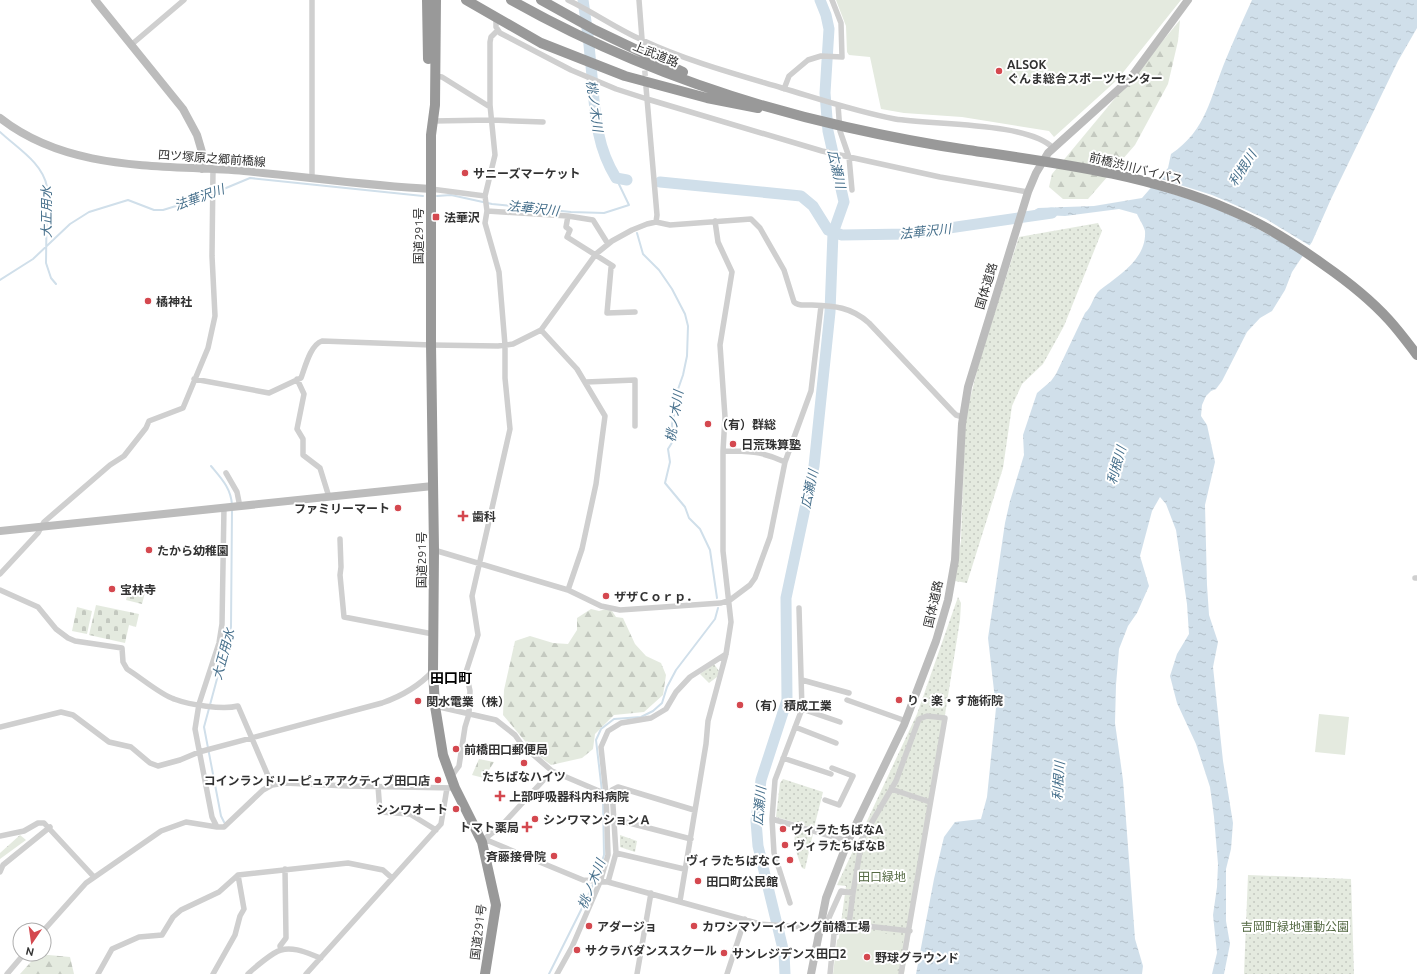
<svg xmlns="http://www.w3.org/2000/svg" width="1417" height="974" font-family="Ubuntu,'Noto Sans JP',sans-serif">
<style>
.forest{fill:url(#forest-firs)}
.cemetery{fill:url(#cemetery-stones)}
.park{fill:url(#park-dots)}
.pitch{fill:#e4eadf}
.water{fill:url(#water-ripples)}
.pier{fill:#fff}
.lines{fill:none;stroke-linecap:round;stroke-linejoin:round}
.stream{stroke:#d0dfea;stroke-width:2}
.river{stroke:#d0dfea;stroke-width:11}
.street-tunnel{stroke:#d6d6d6;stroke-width:5.5;stroke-dasharray:5.5 3;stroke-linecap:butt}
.street{stroke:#cfcfcf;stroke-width:5.5}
.secondary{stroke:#bcbcbc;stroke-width:8}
.highway{stroke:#999;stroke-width:10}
.poi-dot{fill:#d4484f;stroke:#fff;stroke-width:1.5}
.labels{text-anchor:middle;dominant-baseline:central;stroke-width:4;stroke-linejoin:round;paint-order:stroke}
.street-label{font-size:12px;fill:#323232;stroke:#fff}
.poi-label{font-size:12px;font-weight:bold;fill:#323232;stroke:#fff;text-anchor:start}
.park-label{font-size:12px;fill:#546943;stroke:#fff}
.water-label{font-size:13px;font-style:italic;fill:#47708c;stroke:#fff}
.quarter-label{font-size:14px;font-weight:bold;fill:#000;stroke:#fff}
</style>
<defs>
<pattern id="forest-firs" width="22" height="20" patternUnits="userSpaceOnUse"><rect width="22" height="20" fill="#e4eadf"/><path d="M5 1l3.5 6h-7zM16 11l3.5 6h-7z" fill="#c4c9c0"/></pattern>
<pattern id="cemetery-stones" width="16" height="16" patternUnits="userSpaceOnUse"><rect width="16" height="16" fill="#e4eadf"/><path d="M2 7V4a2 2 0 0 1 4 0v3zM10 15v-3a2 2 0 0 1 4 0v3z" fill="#c4c9c0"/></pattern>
<pattern id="park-dots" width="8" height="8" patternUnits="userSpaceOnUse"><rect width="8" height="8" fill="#e4eadf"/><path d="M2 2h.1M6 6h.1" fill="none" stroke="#c4c9c0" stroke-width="1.8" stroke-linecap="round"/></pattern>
<pattern id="water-ripples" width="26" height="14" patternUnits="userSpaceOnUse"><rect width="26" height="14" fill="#d0dfea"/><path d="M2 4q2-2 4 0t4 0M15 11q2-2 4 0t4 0" fill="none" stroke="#b3c0c9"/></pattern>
</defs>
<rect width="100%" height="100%" fill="#fff"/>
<!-- forest -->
<path class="forest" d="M1180,20L1178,41L1168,84L1135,145L1088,199H1063L1049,187L1052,174Z
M610,608L616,617L623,618L635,644L646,656L661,663L666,675L663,695L644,712L614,715L595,734L593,749L582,758L551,765L535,753L503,715L504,690L515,641L530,636L553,643L568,644L577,630V618L591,609L599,611Z
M20,835L26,840L0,859V853Z
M38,954L70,957L74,974H20Z"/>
<!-- cemetery -->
<path class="cemetery" d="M130,585L146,589L142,604L126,600Z
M96,605L139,614L136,627L129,625L125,643L89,635Z
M77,607L92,611L87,634L72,631Z
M479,759L494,762L484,778L472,775Z"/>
<!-- park -->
<path class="park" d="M1098,223L1102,231L1064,326L1043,364L1022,384L1012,406L1003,468L967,583L955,581L961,540L965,430L968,407L981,355L1019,237Z
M958,597L961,603L960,620L904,974H834L846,886L837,885L917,714Z
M714,664L719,671L717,677L709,683L700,674Z
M783,779L823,792L814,828L776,817L780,783Z
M796,829L813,834L805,869L802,868C797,855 792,843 796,829Z
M620,835L637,841L635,852L620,847Z
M1248,875L1351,879L1354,974H1244Z"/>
<!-- pitch -->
<path class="pitch" d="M836,0H1181L1117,80L1054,137L1049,131L962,117L904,113L881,109L870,57L849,55L847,52L846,26Z
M1319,714L1349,717L1345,755L1315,752Z
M851,929L903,936L897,974H833L837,940Z"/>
<!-- water -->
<path class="water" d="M1252,0H1417V28L1398,61L1331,199L1312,242L1292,272L1285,290L1272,311L1260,318L1247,332L1222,381L1216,389L1211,391L1206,396L1202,405L1201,416L1207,425L1215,462L1205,505L1207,585L1209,615L1218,642L1213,667L1223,761L1233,823L1231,849L1226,869V921L1230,944L1224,974H1212L1217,953L1213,915L1217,887L1218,864L1214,817L1210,787L1196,744L1177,703L1170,676L1177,654L1189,634L1187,604L1176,530L1166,504L1160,497L1152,511L1140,556L1149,586L1137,613L1128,626L1119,649L1116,685L1115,723L1123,780L1135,939L1143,966L1142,974H916L934,879L944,837L955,822L981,819L987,797L996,708L988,638L1005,523L1010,501L1024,455L1023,435L1037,393L1051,381L1056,374L1085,313C1092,307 1093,296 1100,290C1118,276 1147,259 1145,231C1144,226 1139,219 1137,214L1119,209L1065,216L1040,215L1033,211L1038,208L1094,206L1142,198L1168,168L1171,154C1207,130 1210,97 1226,59C1234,39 1243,20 1252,0Z"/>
<!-- pier -->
<path class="pier" d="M1158,178L1212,195L1233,204L1266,219L1312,247L1305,256L1282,242L1245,222L1208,205L1150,187Z"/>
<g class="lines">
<!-- stream -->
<path class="stream" d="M0,132C17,148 43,163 47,187L46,263L51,278L56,284
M437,196L451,195L492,204L571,212L604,213L629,205L616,178
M637,233L643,254L659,270L672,289L685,314L688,326L687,356L683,375L676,395V407L672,424L673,441L668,449L670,462L665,483L685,507L689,518L700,529L710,550L717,598
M0,280L33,259L70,224L89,212L128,200L154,210H163L202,198L250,178L423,196
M211,466C221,478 231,488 232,505
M224,822L221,816L204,727L231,627L232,509
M549,974L587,898L599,871L604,855L603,800L596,740L601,729L614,719L641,717L653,711L662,703L667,687L676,670L715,619L718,608"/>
<!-- river -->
<path class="river" d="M583,0C587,25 590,50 592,76C595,113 596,146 616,178L627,180
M660,182L801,196L813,206L828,230L842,235L908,234L1052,213
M785,974L784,953L758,846L756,821L761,780L787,700L786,598L814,466L830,312L833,233L844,202L828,131L825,93L829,29L826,15L820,0"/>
<!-- street-tunnel -->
<path class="street-tunnel" d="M644,62L646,84"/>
<!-- street -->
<path class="street" d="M312,0V178
M568,0C593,12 617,29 642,40C687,61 735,74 782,88C819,99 857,112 895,119C932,125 1028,122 1053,148
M639,0L643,52
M496,18V27L500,33L571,70L616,89L647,99L822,151L940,177L1028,192
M131,45L184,0
M435,76L442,77L490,107
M646,87L657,215L656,222
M784,89L789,76L808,60L821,56L842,57L841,23L832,0
M838,105L840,131L849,157L852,190
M433,121L492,120L543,122
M431,189L485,196
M487,211L568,216L566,227L570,230L567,237L613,266L611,268L607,313L635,312
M568,216L593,220L608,244
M194,379L269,393L301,378C305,368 310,345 322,341L431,345L498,346L513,344L541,330L596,254L612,241L632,230L647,224L656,222L670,225L751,219L760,228L784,270L794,302C798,306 804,305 809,305C833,306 850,306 869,323L952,411L956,415L963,417
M297,379L304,394L297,429L303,439V455L320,468L329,497
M586,382L635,380V426
M723,451C747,451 762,451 785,462
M226,473L237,492L240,507
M340,539L341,567L340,575L344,617L433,634
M434,550L568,590L582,549L596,484L605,416L577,369L541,330
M0,574L38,533L44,522L110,465L124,456L146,428L149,421L183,408L208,348L215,316L212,256L213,169
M1415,578H1417
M0,590L38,607L56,629L68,638L75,641L122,648L123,662L127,669C140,677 161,695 174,699C190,705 223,710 238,706L272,785
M568,590L601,606L620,610L721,603L730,600L750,585L755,578L770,537L785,462L811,391L821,306
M802,680L849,693
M847,700L906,721
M435,706L496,720L515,735L522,745L552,771L606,794
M802,709L840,722
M0,727L61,712L73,715L109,742L131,747L150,763L158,766L180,760L199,752L382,703C402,696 419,686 433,671
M795,727L836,743
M783,758L831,774
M451,777L459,766L465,727L469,714L470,691L466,672L478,635L472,596L510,429L505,378V345L499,272L485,223L487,211L485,196L495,155L490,105V42L491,37L497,31
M378,786L380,812L410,814L436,830
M891,789L930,802
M825,800L839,805L853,776L832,768
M614,819L691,839
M772,819L848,841
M217,827L212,817L195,729L199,704L219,643L222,624L224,507
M0,836L24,831L38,823H44L94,877
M482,841L502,825L552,771
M482,842L489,841L583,880L608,882L760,924L819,928L827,922L841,891L853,893L849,924L834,934L830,974
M616,853L684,869
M0,872L3,865L50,827
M608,882L616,853L612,790L618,787L694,810
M853,893L862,839L896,781L919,719L927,716L945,718L901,974
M680,901L706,744L708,721L726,654L731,622L723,551V451L725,417L720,345L732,272L718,242L715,221
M790,903L774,853L772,819L775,780L802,709L799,608
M849,924L910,931
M44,930L86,883L161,831L186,822L217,827H224L263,790L272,785L285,783L347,786L455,788
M281,950L280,946L286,938L285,869
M7,974L24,954
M98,974L112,949L139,937L162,935L173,917L181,910L219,892L238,875L348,863L383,870L392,878
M213,974L235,935L240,916L244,909L238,875
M248,974C254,968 273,952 281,950C294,946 309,954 321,958
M306,974L441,824L447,788
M557,974L572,947L600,882L608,855L606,794L601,747L608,731L621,723L651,718L666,709L676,692L690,677L726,654
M637,974L651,893
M727,974L745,919"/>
<!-- secondary -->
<path class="secondary" d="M95,0L183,109L197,135L202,152V169
M0,118C70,173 161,164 244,171C307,177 369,186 431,189
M0,531L433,486
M811,974L826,898L848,841L904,725L936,641L948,600L955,560L962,424L968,387L1028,192L1036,173L1048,153L1129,80L1188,0"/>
<!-- highway -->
<path class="highway" d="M427,0L428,59
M436,0L435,105L431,135V345L434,550L433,671L435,706L443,755L455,788L482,842L496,905L485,974
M466,0L541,43L625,76L707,98L758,108
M511,0C614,58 730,101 846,127C886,136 927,144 968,150C1056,163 1147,174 1230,210C1263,224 1295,244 1324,265C1347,281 1370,299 1389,320C1399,331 1408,343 1417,355
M541,0L595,30L683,72"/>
</g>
<!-- markers -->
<g class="poi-dot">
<circle cx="999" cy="71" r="4"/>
<circle cx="465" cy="173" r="4"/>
<rect x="432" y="213" width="8" height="8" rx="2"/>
<circle cx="148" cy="301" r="4"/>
<circle cx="708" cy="424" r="4"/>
<circle cx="733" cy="444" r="4"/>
<circle cx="398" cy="508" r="4"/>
<path d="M461 510h4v4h4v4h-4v4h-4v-4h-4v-4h4z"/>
<circle cx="149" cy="550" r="4"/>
<circle cx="112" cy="589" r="4"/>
<circle cx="606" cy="596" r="4"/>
<circle cx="899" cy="700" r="4"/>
<circle cx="418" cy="701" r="4"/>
<circle cx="740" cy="705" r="4"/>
<circle cx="456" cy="749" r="4"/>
<circle cx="524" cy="763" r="4"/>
<circle cx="438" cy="780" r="4"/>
<path d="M498 790h4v4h4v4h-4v4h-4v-4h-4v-4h4z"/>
<circle cx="456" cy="809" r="4"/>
<circle cx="535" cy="819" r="4"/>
<path d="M525 821h4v4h4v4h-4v4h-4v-4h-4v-4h4z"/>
<circle cx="783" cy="829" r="4"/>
<circle cx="785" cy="845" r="4"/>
<circle cx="554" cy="856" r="4"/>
<circle cx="790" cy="860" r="4"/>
<circle cx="698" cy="881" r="4"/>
<circle cx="589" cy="926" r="4"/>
<circle cx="694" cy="926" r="4"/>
<circle cx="577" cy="950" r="4"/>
<circle cx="724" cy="953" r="4"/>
<circle cx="867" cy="957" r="4"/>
</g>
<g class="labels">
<!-- street labels -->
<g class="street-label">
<text transform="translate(656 54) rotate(22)">上武道路</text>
<text transform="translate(212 158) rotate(4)">四ツ塚原之郷前橋線</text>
<text transform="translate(1136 168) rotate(14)">前橋渋川バイパス</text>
<text transform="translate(418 236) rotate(-90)">国道291号</text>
<text transform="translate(986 286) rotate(-73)">国体道路</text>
<text transform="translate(421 560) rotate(-90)">国道291号</text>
<text transform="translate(933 604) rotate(-77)">国体道路</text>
<text transform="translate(478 932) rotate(-83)">国道291号</text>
</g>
<!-- poi labels -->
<g class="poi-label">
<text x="1007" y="64">ALSOK<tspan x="1007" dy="14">ぐんま総合スポーツセンター</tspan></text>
<text x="473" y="173">サニーズマーケット</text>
<text x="444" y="217">法華沢</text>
<text x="156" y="301">橘神社</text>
<text x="716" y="424">（有）群総</text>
<text x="741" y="444">日荒珠算塾</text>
<text x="390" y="508" text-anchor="end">ファミリーマート</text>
<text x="472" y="516">歯科</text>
<text x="157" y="550">たから幼稚園</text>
<text x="120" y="589">宝林寺</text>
<text x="614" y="596">ザザＣｏｒｐ．</text>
<text x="907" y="700">り・楽・す施術院</text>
<text x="426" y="701">関水電業（株）</text>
<text x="748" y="705">（有）積成工業</text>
<text x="464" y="749">前橋田口郵便局</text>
<text x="524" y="776" text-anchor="middle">たちばなハイツ</text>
<text x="430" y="780" text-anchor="end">コインランドリーピュアアクティブ田口店</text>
<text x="509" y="796">上部呼吸器科内科病院</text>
<text x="448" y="809" text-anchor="end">シンワオート</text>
<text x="543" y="819">シンワマンションＡ</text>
<text x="519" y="827" text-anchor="end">トマト薬局</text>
<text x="791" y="829">ヴィラたちばなA</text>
<text x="793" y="845">ヴィラたちばなB</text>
<text x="546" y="856" text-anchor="end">斉藤接骨院</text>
<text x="782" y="860" text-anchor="end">ヴィラたちばなＣ</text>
<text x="706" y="881">田口町公民館</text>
<text x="597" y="926">アダージョ</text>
<text x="702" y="926">カワシマソーイイング前橋工場</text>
<text x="585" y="950">サクラバダンススクール</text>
<text x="732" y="953">サンレジデンス田口2</text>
<text x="875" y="957">野球グラウンド</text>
</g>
<!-- park labels -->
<g class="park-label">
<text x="882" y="876">田口緑地</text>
<text x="1295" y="926">吉岡町緑地運動公園</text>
</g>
<!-- water labels -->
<g class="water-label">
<text transform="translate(595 106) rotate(82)">桃ノ木川</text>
<text transform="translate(1242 168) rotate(-57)">利根川</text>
<text transform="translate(837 169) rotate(77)">広瀬川</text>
<text transform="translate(199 197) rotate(-20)">法華沢川</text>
<text transform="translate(533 208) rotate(6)">法華沢川</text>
<text transform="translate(46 212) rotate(-90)">大正用水</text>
<text transform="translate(925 231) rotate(-6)">法華沢川</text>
<text transform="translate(674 416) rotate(-81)">桃ノ木川</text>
<text transform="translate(1116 465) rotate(-74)">利根川</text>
<text transform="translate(809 489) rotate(-78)">広瀬川</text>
<text transform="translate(223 654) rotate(-75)">大正用水</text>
<text transform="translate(1058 781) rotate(-86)">利根川</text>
<text transform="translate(759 806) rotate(-85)">広瀬川</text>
<text transform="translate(591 884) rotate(-68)">桃ノ木川</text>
</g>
<!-- quarter labels -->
<g class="quarter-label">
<text x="451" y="678">田口町</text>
</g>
</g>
<!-- north arrow -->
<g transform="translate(32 942) rotate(193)"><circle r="19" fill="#ffffff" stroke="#adadad"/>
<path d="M0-3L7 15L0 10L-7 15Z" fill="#d4484f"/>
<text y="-6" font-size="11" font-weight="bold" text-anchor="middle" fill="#323232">N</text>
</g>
</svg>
